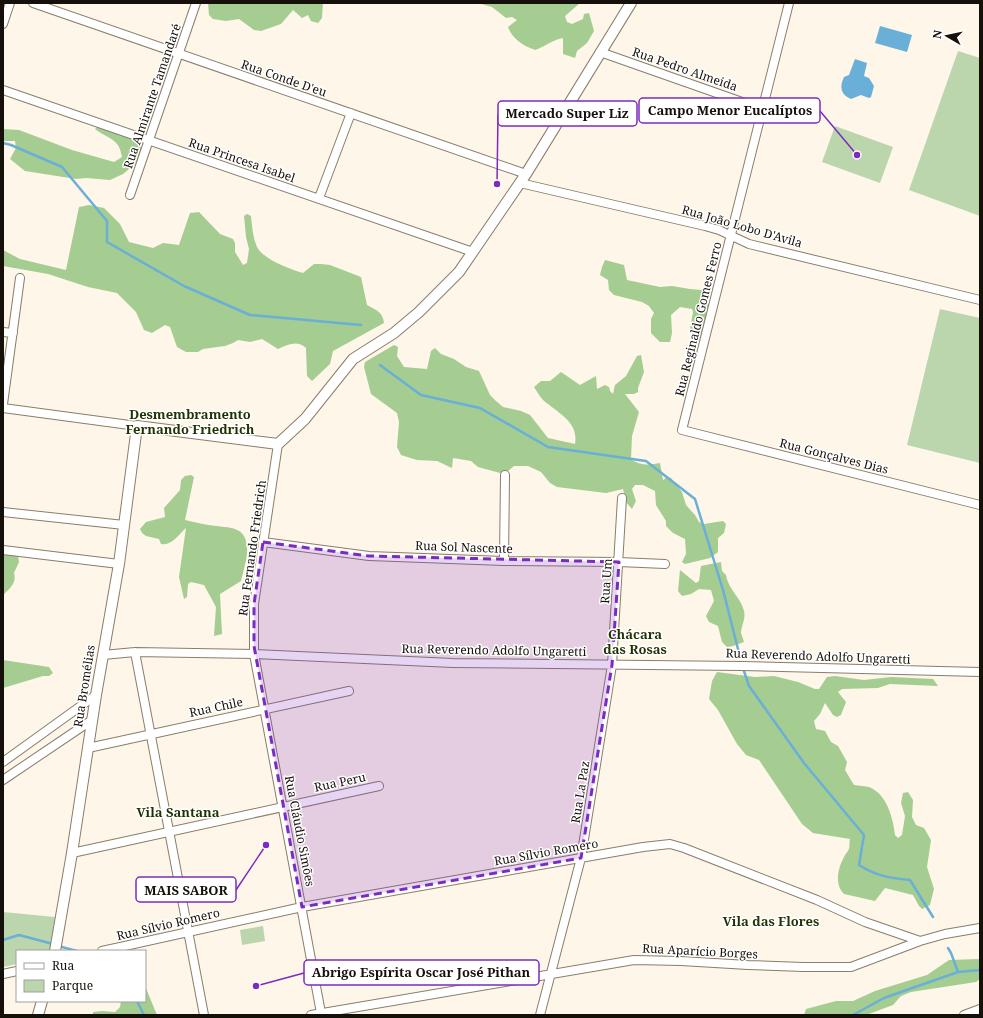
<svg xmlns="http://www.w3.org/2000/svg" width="983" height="1018" font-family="'Noto Serif',serif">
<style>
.green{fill:#bbd6ad}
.forest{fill:#a5cc91}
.water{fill:#6aafd7}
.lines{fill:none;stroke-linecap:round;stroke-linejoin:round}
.stream{stroke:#6aafd7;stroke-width:2.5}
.minor-casing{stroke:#8a7d6a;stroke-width:10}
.tertiary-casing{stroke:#8a7d6a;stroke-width:12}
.minor{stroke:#fff;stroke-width:8}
.tertiary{stroke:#fff;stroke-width:10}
.marked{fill:#7b2cbf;fill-opacity:0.2;stroke:#7b2cbf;stroke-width:3;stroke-dasharray:8 5;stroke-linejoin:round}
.labels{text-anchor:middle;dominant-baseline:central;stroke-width:3;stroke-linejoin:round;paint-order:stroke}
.street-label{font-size:12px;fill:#151009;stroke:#fff}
.neighbourhood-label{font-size:13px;font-weight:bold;fill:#1f3200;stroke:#fff}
.leader{fill:none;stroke:#7b2cbf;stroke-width:1.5}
.callout-dot{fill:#7b2cbf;stroke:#fff;stroke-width:1.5}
.callout{fill:#fff;stroke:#7b2cbf;stroke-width:1.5}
.callout-label{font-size:13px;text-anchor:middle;font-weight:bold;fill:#151009}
</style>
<rect width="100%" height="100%" fill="#fef6e9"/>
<!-- green -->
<path class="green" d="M958,51L980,58V216L909,190Z
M835,126L893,147L880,183L822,162Z
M940,309L980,318V463L907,445Z
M3,912L55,917L50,951H17V964L3,967Z
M263,926L265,941L242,945L240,930Z"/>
<!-- forest -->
<path class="forest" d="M208,3H323L322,18L318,23L311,21L308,15L302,18L293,10L281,24L261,31L254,30L239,19L226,21L213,19L209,15Z
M478,3H580L565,16L567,22L572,24L583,19L584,14L589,13L594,31L587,43L577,51L575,58L563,54V38C554,39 544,47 535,50C524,46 512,39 508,27L517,20L512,17L506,18L492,7Z
M98,126L103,127L115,133L137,140L141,147L140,160L123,174L110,180L86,178L76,179L25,171L10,159L16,148L15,141H3V129L19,130L72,150L114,162L122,157C121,153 120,147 117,144C113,138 102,135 95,129Z
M89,205L104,208L120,224L129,242L153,248L163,243L179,245L190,213L199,212L220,234L233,239L235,243V252L243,265L247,263L249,249L246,237L244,216L247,214L251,216C252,226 253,238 257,247C264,260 290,269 303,273L314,264H321L330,265L361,277L367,305C376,310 383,312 384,323L333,351L330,364L312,381L307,376L306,348C298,340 288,344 278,349L262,339L250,342L238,340L233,343L225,346L203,349L198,352H186L177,347L170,327L165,325L152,333L144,330L136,312L117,293L88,287L48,274L3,266V250L20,259L66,270L79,207Z
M605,260L624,265L627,280L660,287L672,286L690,289L702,290L706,292L709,307L706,312L707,314L702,339L700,341L697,340L690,329L693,312L692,309L680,307L671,315L672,333L670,342H660L651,333V319L654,313L649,306L642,302L614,295L609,290L608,280L600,275L602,267Z
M394,345L398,347L397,356L404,367L427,369L431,351L435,348L441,354L454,359L466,367L479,371L490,395L496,401L503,407L521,411L530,415L548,438L575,444C579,422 558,413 543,400C539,396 537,391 534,387L541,381H550L561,372L580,385L596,376L597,389L605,385L609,387L610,391L613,394L615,385L626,376L637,356L641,355L644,372L638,388V392L634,394H625L639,412L632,436L631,459C639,466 651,465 660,463L663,480L667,477L671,478L682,492L686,505L695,515L699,522L704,524L723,521L726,524L724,533L718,538V552L710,558L685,564L682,562L686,554L685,539L673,533L666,526V521L656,505L655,491L643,485H635L632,489L636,501L632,509L626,502L623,489L606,493L557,487L550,483L541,472L528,466H514L508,471L500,473L478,467L471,461L453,458L452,468L437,461L417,460L401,455L397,447L399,422L397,413L371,394L364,367L365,362Z
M191,475L194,477L185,520C195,522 206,525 216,526C232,528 246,527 247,548C248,557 243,572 241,581L220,594L222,634L214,636L216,607L204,585L191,582L188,584L187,597L184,599L179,577L186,528C178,535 172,546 161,544L159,539L146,536L142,533L140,529L146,522L165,517L164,508L180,490L181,480L185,476Z
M3,552L18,556L19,562L14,573C17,582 10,589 3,595Z
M721,562L722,571L726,575C728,589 741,598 744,611C746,619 741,626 741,633C742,636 743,639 744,642L733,646L727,647L722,642L718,626L709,622L706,616L714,601L711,590L699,589L691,594L682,596L678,591L680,570L696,583L699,581L701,566Z
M3,660L49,667L53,673L49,676H43L3,688Z
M717,672L755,677L774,676L798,682L815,689H819L827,677L835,676L864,680L891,677L933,679L938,686L890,684L878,688L842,689L838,692L846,702L841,715L837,717L833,715L825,703L820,714L814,721L816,729L825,731L831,742L838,746L847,762L845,770L854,785C859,786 865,786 869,787C887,794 893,818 895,835L898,838L902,835L905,816L901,803L903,793L908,792L913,800L912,817L916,825L924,828L931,840L927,867L934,889L930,905L922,909L919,906L913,895L885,888L875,901L844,894C834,884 838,868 844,857C845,854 848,852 849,849C850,846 849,842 850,839L813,833L802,824L759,760L746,755L737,744L718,710L709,699L712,681Z
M980,959V979L976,982L911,992L901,996L893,1005L866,1015H804L806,1009L836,1001H853L875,991L927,975L949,960Z
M145,986L157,1015H93V1012L102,1011L115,1012L120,1007L121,1001H145Z"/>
<!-- water -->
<path class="water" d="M880,26L912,35L907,52L875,43Z
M855,59L867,63L864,76L869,78L874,86L871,97L869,98L861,95L851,99C841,95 839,87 844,77L849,75Z"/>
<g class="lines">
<!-- stream -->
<path class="stream" d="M3,143L11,145L62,167L107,221V242L184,286L250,315L361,325
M380,365L421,395L480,408L548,447L646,461L695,499L723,590L739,653
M743,668L749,686L804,763L864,835L859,865C876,876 890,878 910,880L933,917
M3,940L19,935L53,944
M58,946L77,951
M948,948L951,953L958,972
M137,1001L144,1015
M853,1015L884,998L958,972L980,970"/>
<defs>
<path id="minor" d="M33,3L526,174
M789,3L682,430L980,505
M3,24L10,3
M600,52L762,109
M3,90L473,252
M520,183L705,226L719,230L749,244L980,300
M130,195L196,3
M319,198L351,113
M3,332L13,333
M3,404L20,278
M3,408L137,426
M278,444L254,604V654L321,1013
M3,512L124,525
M263,542L369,556L504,561L619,562L665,564
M3,550L119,564
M504,561L505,475
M135,652L204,1015
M103,655L135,652L254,654L453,663L742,666L980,672
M88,748L349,691
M3,762L96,695
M3,780L92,720
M72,853L379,786
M102,951L302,907L643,847L670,844L684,848L817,900L865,922L920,941
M3,974L17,971
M311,1015L634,960L681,961L748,965L803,967H851L920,941L945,934L980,928
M540,1015L581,858L612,665L622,498
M964,1015L980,1009"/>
<path id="tertiary" d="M55,951L72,853L96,695L119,564L137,426L278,444L305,419L353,359L394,333L419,312L459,272L526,174L631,3
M38,1015L42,1001"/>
</defs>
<!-- minor casing -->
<use href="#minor" class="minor-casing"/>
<!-- tertiary casing -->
<use href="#tertiary" class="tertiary-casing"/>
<!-- minor -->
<use href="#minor" class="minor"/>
<!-- tertiary -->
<use href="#tertiary" class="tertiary"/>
</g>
<!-- marked area -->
<path class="marked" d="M263,542L369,556L619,562L612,665L581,858L302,907L254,646V604Z"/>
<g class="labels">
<!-- street labels -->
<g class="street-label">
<text transform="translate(685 69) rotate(19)">Rua Pedro Almeida</text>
<text transform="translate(284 78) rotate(19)">Rua Conde D'eu</text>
<text transform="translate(152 96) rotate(-71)">Rua Almirante Tamandaré</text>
<text transform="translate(242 160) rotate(19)">Rua Princesa Isabel</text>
<text transform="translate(742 226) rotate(16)">Rua João Lobo D'Avila</text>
<text transform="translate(698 319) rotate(-76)">Rua Reginaldo Gomes Ferro</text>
<text transform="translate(834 456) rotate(14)">Rua Gonçalves Dias</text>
<text transform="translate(464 547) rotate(2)">Rua Sol Nascente</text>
<text transform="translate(252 548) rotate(-82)">Rua Fernando Friedrich</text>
<text transform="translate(606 581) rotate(-86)">Rua Um</text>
<text transform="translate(494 650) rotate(1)">Rua Reverendo Adolfo Ungaretti</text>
<text transform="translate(818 656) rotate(2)">Rua Reverendo Adolfo Ungaretti</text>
<text transform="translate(84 686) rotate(-81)">Rua Bromélias</text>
<text transform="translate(216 707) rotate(-12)">Rua Chile</text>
<text transform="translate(340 782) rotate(-12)">Rua Peru</text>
<text transform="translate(580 792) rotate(-81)">Rua La Paz</text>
<text transform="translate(300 831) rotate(79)">Rua Cláudio Simões</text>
<text transform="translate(546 852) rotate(-10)">Rua Sílvio Romero</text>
<text transform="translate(168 924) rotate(-13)">Rua Sílvio Romero</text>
<text transform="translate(700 951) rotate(3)">Rua Aparício Borges</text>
</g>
<!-- neighbourhood labels -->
<g class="neighbourhood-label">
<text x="190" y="414">Desmembramento<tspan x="190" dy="15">Fernando Friedrich</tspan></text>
<text x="635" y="634">Chácara<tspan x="635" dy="15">das Rosas</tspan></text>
<text x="178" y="812">Vila Santana</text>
<text x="771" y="921">Vila das Flores</text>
</g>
</g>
<!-- callouts -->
<path class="leader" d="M857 155L820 111M497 184L498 114M266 845L236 890M256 986L304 973"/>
<g class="callout-dot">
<circle cx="857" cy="155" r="4"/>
<circle cx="497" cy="184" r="4"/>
<circle cx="266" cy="845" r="4"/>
<circle cx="256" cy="986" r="4"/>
</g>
<g class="callout">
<rect x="639" y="98" width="181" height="25" rx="4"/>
<rect x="498" y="101" width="139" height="25" rx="4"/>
<rect x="136" y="877" width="100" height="25" rx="4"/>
<rect x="304" y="960" width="235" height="25" rx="4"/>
</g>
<g class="callout-label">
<text x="730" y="115">Campo Menor Eucalíptos</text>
<text x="567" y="118">Mercado Super Liz</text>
<text x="186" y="895">MAIS SABOR</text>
<text x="421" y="977">Abrigo Espírita Oscar José Pithan</text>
</g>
<!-- border -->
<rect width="983" height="1018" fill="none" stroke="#151009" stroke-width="8"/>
<!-- legend -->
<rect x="16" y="950" width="130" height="52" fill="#ffffff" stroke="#a19f9d"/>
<rect x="24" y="963" width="20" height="6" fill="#ffffff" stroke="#a19f9d"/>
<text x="52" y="970" font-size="12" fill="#151009">Rua</text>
<rect x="24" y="980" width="20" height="12" fill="#bbd6ad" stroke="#a19f9d"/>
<text x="52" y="990" font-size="12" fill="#151009">Parque</text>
<!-- north arrow -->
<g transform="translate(947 36) rotate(279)" stroke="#ffffff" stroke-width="3" paint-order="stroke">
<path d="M0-3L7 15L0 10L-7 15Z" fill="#151009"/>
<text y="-6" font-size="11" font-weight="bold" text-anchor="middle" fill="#151009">N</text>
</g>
</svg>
